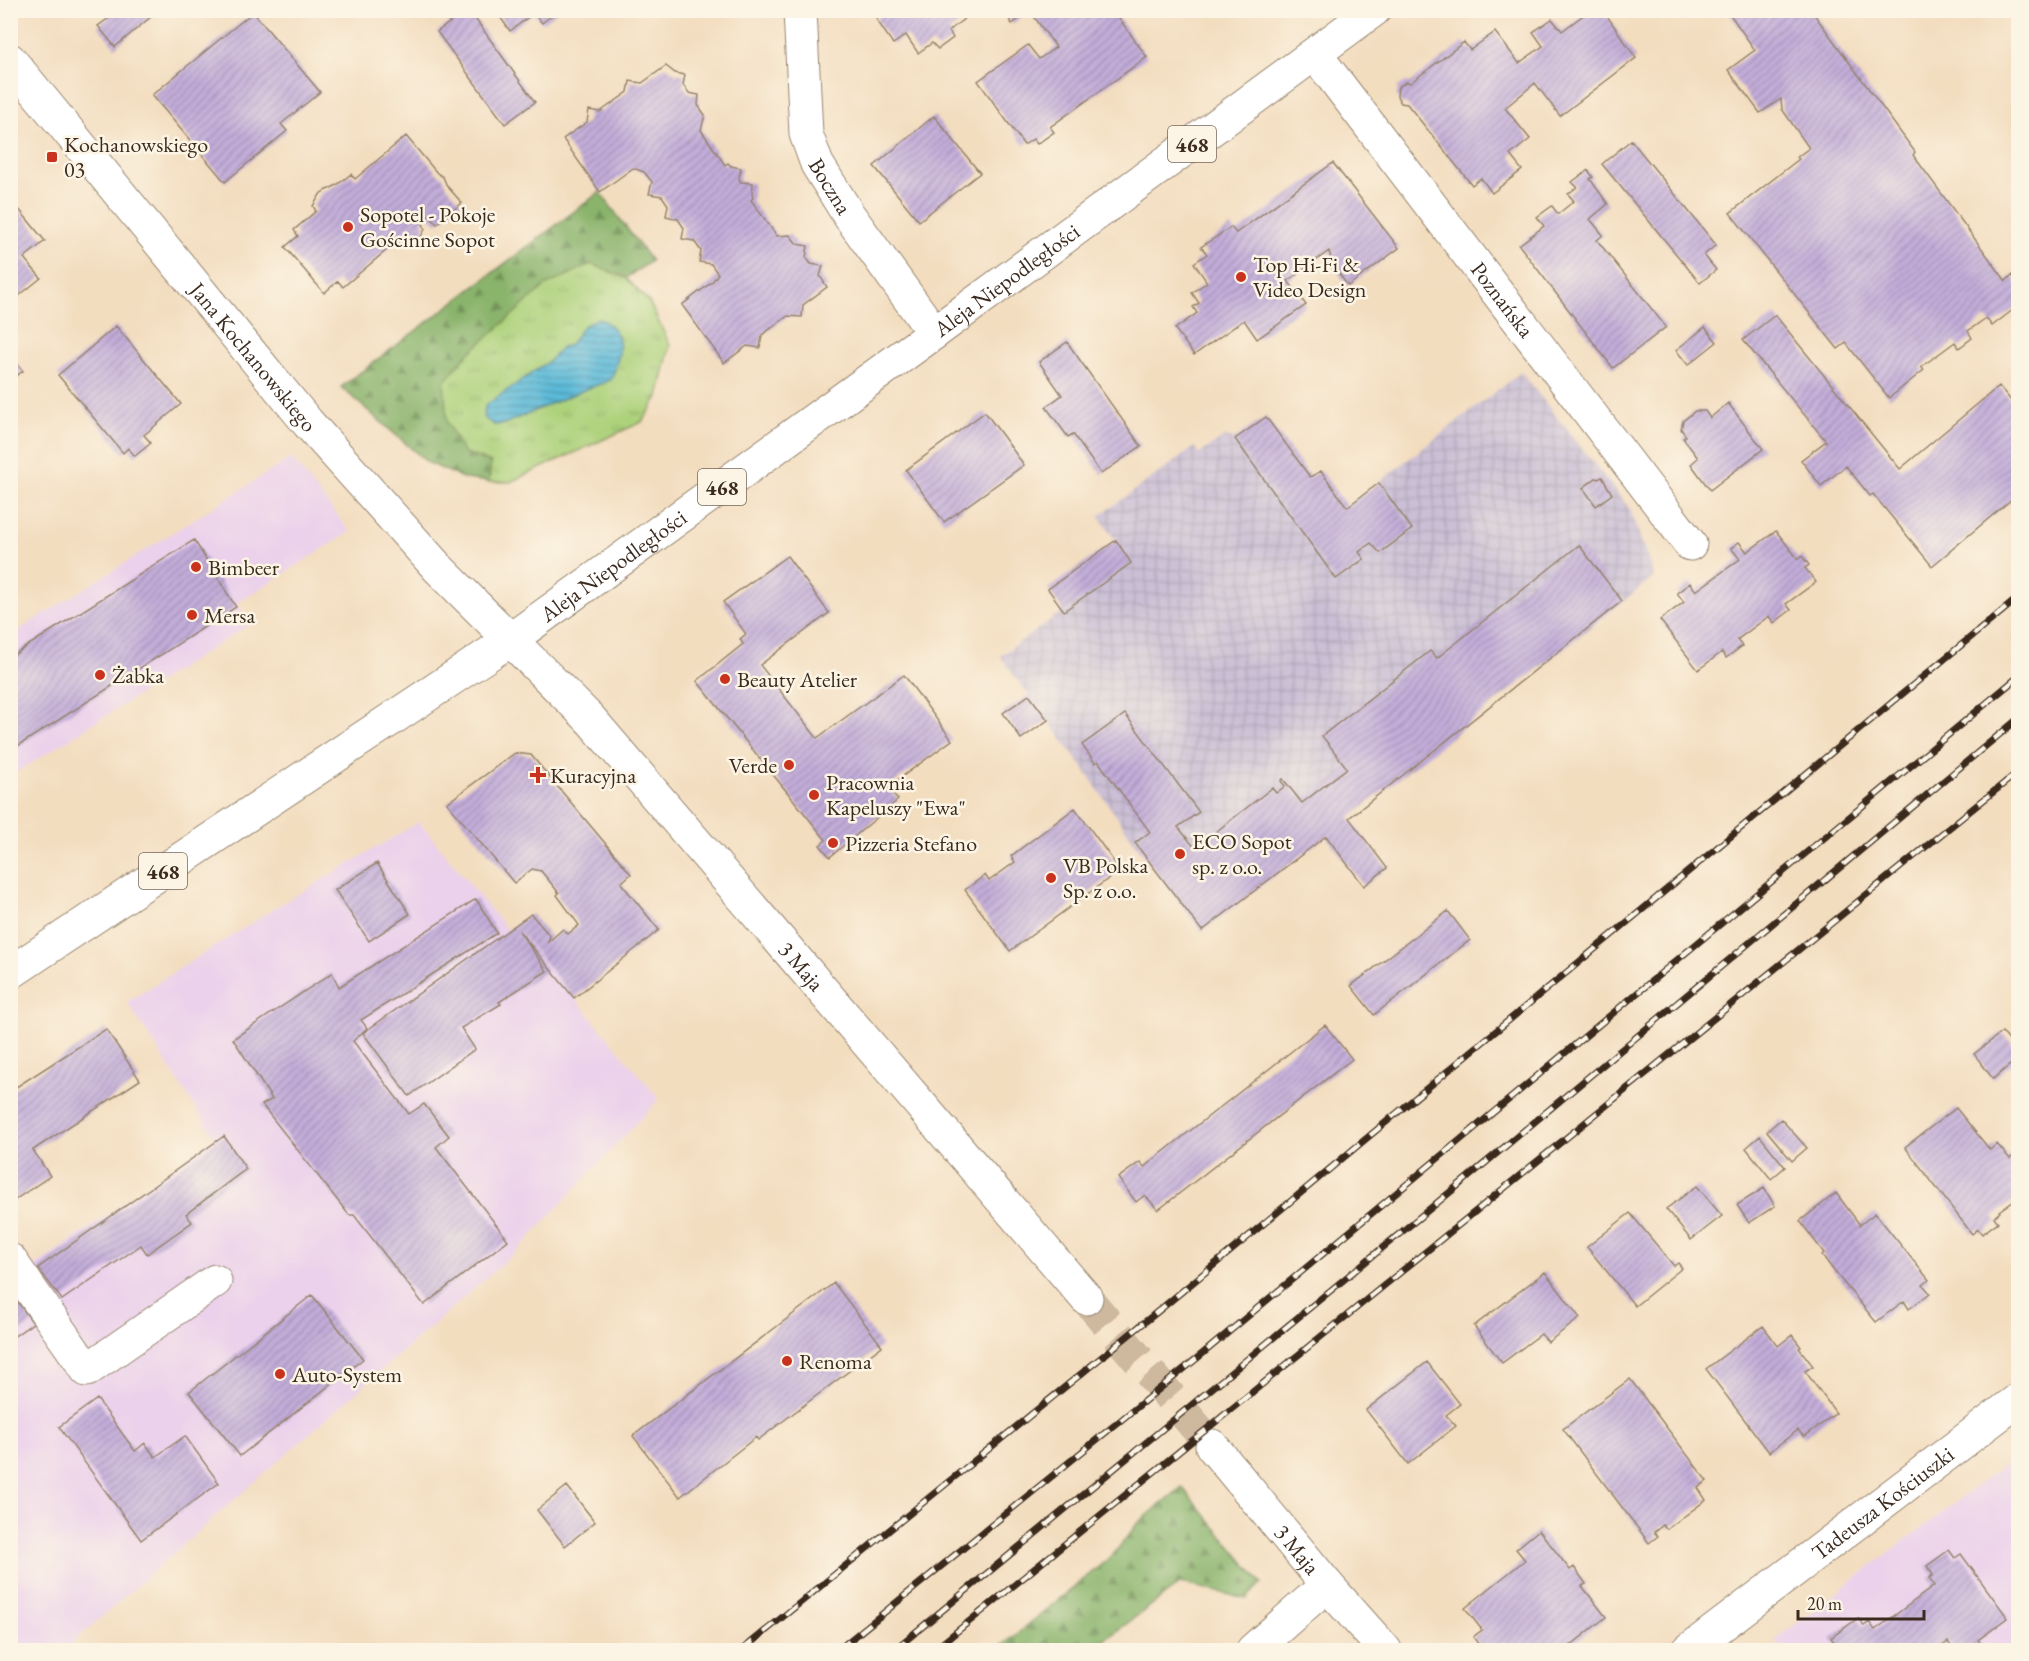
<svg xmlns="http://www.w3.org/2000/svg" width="2029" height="1661" font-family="'EB Garamond',serif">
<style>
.built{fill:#ebd1eb}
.industrial{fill:url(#industrial-grid)}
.forest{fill:url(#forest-firs);stroke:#626f45;stroke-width:1.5}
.park{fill:url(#park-tufts);stroke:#747e4d;stroke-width:1.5}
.water{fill:url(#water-rules);stroke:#4b727c;stroke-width:1.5}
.building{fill:url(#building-hatch)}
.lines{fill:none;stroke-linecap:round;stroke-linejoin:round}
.minor-tunnel{stroke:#ceb99f;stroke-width:33;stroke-dasharray:33 16;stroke-linecap:butt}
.minor-casing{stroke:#97846e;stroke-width:35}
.major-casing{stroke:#97846e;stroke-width:35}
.minor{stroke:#fff;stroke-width:33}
.major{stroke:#fff;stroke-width:33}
.rail-casing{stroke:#3b2a1e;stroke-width:7}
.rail{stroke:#fcf5e5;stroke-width:4.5;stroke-dasharray:14;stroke-linecap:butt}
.poi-dot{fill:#c8321e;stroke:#fcf5e5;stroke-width:2}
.labels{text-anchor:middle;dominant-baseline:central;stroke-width:5;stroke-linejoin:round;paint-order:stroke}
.shield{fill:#fcf5e5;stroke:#75675a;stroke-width:1.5}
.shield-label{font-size:21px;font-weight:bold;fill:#3b2a1e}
.poi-label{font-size:22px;fill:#3b2a1e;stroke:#fcf5e5;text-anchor:start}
.street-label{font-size:22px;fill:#3b2a1e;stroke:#fcf5e5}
</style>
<defs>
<pattern id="industrial-grid" width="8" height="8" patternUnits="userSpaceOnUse" patternTransform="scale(1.5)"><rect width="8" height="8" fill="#cbbfd5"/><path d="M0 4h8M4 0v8" fill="none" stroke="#afa4b6"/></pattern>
<pattern id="forest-firs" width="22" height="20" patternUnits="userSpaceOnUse" patternTransform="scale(1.5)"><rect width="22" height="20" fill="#8ab46c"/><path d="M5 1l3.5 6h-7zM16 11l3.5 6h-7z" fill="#729358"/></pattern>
<pattern id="park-tufts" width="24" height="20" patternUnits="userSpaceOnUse" patternTransform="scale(1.5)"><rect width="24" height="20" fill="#add27c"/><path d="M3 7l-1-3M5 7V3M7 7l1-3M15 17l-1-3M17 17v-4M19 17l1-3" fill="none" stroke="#96b46b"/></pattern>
<pattern id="water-rules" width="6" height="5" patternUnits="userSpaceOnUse" patternTransform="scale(1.5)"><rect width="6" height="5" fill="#5bbad9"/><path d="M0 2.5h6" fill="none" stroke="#4c97af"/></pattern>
<pattern id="building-hatch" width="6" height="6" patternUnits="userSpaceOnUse" patternTransform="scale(1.5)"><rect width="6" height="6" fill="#c3adda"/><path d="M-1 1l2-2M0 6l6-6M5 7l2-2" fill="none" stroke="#a08db0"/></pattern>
</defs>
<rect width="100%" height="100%" fill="#fcf5e5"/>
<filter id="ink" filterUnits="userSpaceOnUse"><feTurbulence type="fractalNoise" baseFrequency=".0167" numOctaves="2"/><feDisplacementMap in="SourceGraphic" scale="12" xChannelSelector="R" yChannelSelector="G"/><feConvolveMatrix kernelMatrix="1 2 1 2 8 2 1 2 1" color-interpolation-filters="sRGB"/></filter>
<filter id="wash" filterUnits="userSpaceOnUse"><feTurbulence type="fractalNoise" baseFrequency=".008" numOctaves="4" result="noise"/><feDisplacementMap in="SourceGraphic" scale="24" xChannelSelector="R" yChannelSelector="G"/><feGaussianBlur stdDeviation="1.35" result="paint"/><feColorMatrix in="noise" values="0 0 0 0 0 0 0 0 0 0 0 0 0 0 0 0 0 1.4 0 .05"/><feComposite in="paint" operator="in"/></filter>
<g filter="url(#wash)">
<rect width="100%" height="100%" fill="#f3ddbf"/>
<!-- built -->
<path class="built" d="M291,458L350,532L237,603L250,624L11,776V635Z
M419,822L508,931L515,926L659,1099L519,1249L64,1650H11L10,1284L215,1138L127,1002L280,905Z
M2007,1463L2018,1478V1650H1783L1775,1640Z"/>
<!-- industrial -->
<path class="industrial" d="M1521,372L1630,509L1654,577L1326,836L1202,931L1135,843L1081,765L1000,656L1131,563L1099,516L1195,447L1199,454L1224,437L1235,439L1266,417L1310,477L1321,471L1347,507Z"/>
<!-- forest -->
<path class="forest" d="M600,192L651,261L626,278L591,264L494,332L465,357L463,452L491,463L489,482L465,479L427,462L341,387Z
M1182,1487L1261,1583L1246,1599L1181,1583L1106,1639L1087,1650H997L1113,1555L1137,1524Z"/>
<!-- park -->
<path class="park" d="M591,264L626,278L649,302L670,345L658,397L642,422L510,482H489L491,463L463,452L447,422L444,382L465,357L545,286Z"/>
<!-- water -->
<path class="water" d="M598,318C628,331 621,355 611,380L581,391L504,424L494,425L484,418L485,406L549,361L562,347L570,345L583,326Z"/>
<g id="blocks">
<!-- building -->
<path class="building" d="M102,10H159L115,47L98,26L109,18Z
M466,10H469L535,102L505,124L437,32Z
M495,10H559L542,23L534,13L510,31Z
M889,10H975L949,31L953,38L938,49L932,43L918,53L906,35L893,44L876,19Z
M1003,10H1113L1147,57L1050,127L1054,132L1037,144L1033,139L1024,145L978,81L1028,45L1039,59L1056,47L1030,11L1012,24Z
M1590,10H1603L1636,58L1560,116L1535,83L1505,108L1530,139L1510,155L1522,170L1492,193L1481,178L1472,185L1407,104L1401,103L1397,96L1398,87L1406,82L1410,83L1464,42L1470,50L1495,32L1519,63L1543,46L1533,32L1552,19L1562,31Z
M1727,10H1811L1915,152L1913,155L1994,265L2006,281L2012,275L2018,284V306L1992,326L1986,318L1968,331L1972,338L1959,348L1955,342L1921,367L1924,370L1889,398L1846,343L1838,349L1730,213L1799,159L1797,157L1809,148L1782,109L1781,99L1760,113L1728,70L1755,50Z
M253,12L320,92L281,124L287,131L225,182L152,95Z
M666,66L675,73L685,75L683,85L689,93L699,95L698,105L705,115L701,130L725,165L728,163L731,166L741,168L739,179L741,182L753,183L752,195L753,198L751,200L777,236L790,235L797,244L808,246L806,257L811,264L823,266L820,276L827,287L803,305L802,317L788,316L762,335L760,348L747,346L724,363L682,305L712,282L718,274L711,264L699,262L701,251L694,241L682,239L684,228L678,219L666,216L668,205L662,196L649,194L652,182L644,172L633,168L600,192L563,139L587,122L589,110L600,112L628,92L630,81L642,83Z
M934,116L980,173L919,221L874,166Z
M406,136L437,173L443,177L447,186L462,203L437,224L429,215L422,221L425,229L420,239L413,242L401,238L343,287L338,281L324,293L285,247L298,236L294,230L316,211L313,206L321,193L337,185L351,174L355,179Z
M1631,140L1716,245L1704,255L1716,270L1700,283L1602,164Z
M1333,163L1399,248L1348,286L1333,266L1329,251L1288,281L1306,305L1257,339L1244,320L1194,355L1175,329L1197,313L1193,307L1199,303L1192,293L1207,282L1194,263L1207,254L1201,247L1231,227L1236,233Z
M1588,170L1593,177L1590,179L1608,204L1590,219L1603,235L1597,240L1666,327L1613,368L1519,245L1544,226L1537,217L1552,206L1558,214L1574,201L1568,194L1577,187L1572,182Z
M13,202L45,241L24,258L41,278L10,303V204Z
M1775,315L1900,469L1999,386L2018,409V494L1932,566L1873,494L1870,496L1846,466L1821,486L1801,460L1826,441L1743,340Z
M116,326L181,404L144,435L151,443L135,456L128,448L123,453L58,375Z
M1705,327L1717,342L1688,365L1676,350Z
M1067,342L1141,446L1101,474L1073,434L1068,437L1046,407L1062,395L1039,362Z
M10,355L23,371L10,380Z
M1728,403L1763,449L1710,490L1691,464L1698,458L1683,438L1686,436L1681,429L1683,421L1695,411H1705L1710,418Z
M985,412L1024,465L944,522L906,470Z
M1266,417L1310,477L1321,471L1347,507L1379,483L1412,529L1380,553L1371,543L1359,552L1364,559L1336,579L1235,439Z
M1602,477L1612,494L1596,506L1583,488L1596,478L1598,479Z
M1776,531L1798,559L1802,556L1809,565L1805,568L1816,582L1786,604L1791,610L1774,623L1769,616L1737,640L1742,646L1726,658L1722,652L1698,670L1660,620L1684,602L1677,593L1690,583L1696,591L1740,559L1731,548L1739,542L1747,552Z
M194,540L236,607L10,751V657Z
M1116,540L1131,563L1064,611L1048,589Z
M1579,545L1622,601L1349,818L1387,868L1364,886L1326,836L1202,931L1135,843L1150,832L1098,761L1095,763L1082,745L1125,714L1199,812L1178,827L1195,848L1272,788L1276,793L1285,786L1281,781L1283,779L1302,803L1347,768L1322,736L1430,651L1437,658Z
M787,556L829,613L760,665L817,738L904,675L952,740L888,787L898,800L830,857L820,845L826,840L697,681L743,644L740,639L746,634L723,602Z
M1029,695L1048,720L1021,739L1003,713Z
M515,753L531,755L631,874L621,883L659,930L574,998L519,931L547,971L499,1002L501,1004L461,1028L475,1049L409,1096L363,1033L531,914L550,936L548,942L563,929L568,934L579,925L557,895L559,893L541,871L532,869L514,883L447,803Z
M1075,808L1120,870L1010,951L965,890L985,875L989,881L1015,862L1011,856Z
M377,863L410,914L369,941L335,890Z
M476,899L497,933L361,1020L367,1028L353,1041L409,1114L424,1104L449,1136L436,1147L508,1240L424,1305L354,1215H349L262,1105L272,1099L233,1039L332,973L339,987Z
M1448,911L1470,940L1374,1015L1351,986Z
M1325,1025L1352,1059L1158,1210L1145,1195L1136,1202L1118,1178L1140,1162L1144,1167Z
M106,1029L140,1080L33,1150L50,1176L10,1203V1091Z
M2002,1032L2018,1051V1073L2011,1064L1993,1079L1974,1054Z
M1956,1108L1990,1150L1997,1144L2010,1159L2013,1156L2018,1163V1197L1999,1211L2000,1212L1994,1217L1998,1222L1982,1234L1978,1229L1972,1234L1905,1147Z
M1781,1119L1807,1148L1792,1161L1767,1131Z
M224,1136L246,1169L186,1214L192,1222L147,1254L141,1245L62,1300L38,1268Z
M1760,1136L1785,1167L1771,1179L1746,1148Z
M1697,1186L1722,1216L1691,1240L1666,1209Z
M1764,1188L1775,1206L1749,1223L1737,1205Z
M1836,1193L1860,1225L1875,1213L1929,1280L1923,1285L1930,1293L1909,1309L1904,1301L1876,1322L1834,1271L1822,1255L1824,1253L1800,1221Z
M1630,1213L1674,1266L1678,1263L1682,1268L1635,1306L1587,1247Z
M1545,1272L1580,1318L1548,1342L1541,1334L1502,1363L1474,1326Z
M834,1283L882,1346L758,1440L756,1437L680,1497L633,1436Z
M10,1291L33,1323L10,1339Z
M312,1295L363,1359L240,1456L189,1392Z
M1763,1326L1778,1346L1792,1335L1801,1347L1799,1348L1813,1366L1805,1371L1836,1413L1804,1437L1798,1430L1769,1452L1706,1369Z
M1427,1362L1460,1404L1446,1415L1456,1426L1408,1464L1366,1410Z
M1630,1379L1707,1481L1698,1488L1706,1500L1667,1529L1663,1525L1654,1532L1658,1536L1649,1543L1563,1429Z
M97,1399L135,1451L145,1443L155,1457L185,1436L219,1483L141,1540L59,1427Z
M567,1486L595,1522L565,1546L537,1510Z
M1539,1530L1570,1570L1574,1567L1586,1584L1582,1586L1606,1617L1565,1650H1483L1473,1637L1482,1630L1465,1608L1525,1560L1516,1549Z
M1949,1550L1955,1558L1961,1554L2008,1618L1978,1640L1981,1644L1978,1650H1954L1948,1642L1937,1650H1832L1838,1647L1831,1638L1858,1618L1864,1626L1869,1622L1875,1630L1934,1586L1929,1578L1933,1575L1927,1566Z"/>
</g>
</g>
<g filter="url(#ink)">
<use href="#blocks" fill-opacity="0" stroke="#97846e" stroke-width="1.5"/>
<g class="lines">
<!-- minor-tunnel -->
<path class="minor-tunnel" d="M1086,1298L1212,1446"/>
<defs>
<g id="minor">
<path id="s1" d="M800,10L806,134L817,164L848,214L934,333"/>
<path id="s2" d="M1315,54L1690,544"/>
<path id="s3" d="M10,60L308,423L438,568L591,720L1086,1298"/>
<path d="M10,1260L87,1370L215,1281"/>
<path id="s4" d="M1212,1446L1327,1585L1385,1650"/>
<path d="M1253,1650L1327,1585"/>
<path id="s5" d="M1689,1650L2018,1400"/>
</g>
<g id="major">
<path id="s6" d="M10,973L510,640L934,333L1374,10"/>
</g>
</defs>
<!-- minor casing -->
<use href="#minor" class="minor-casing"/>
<!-- major casing -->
<use href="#major" class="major-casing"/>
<!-- minor -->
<use href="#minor" class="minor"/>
<!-- major -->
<use href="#major" class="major"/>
<defs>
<path id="rail" d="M742,1650L1162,1308L2018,598
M838,1650L1201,1355L2018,677
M894,1650L1466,1179L2018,719
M934,1650L2018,772"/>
</defs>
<!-- rail casing -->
<use href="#rail" class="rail-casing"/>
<!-- rail -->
<use href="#rail" class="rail"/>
</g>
</g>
<!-- markers -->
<g class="poi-dot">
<rect x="46" y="151" width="12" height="12" rx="3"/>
<circle cx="348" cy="227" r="6"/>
<circle cx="1241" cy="277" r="6"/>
<circle cx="196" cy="567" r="6"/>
<circle cx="192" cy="615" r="6"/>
<circle cx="100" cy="675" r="6"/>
<circle cx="725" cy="679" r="6"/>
<circle cx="789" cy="765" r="6"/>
<path d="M535 766h6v6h6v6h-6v6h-6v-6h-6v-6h6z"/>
<circle cx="814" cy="795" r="6"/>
<circle cx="833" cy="843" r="6"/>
<circle cx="1180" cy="854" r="6"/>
<circle cx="1051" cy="878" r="6"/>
<circle cx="787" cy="1361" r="6"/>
<circle cx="280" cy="1374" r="6"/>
</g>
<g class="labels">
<!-- shield labels -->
<g class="shield">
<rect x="1168" y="126" width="48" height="36" rx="4.5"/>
<rect x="698" y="469" width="48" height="36" rx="4.5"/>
<rect x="139" y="853" width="48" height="36" rx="4.5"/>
</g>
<g class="shield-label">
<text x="1192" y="144">468</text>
<text x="722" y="487">468</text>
<text x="163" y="871">468</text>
</g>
<!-- poi labels -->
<g class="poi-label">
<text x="64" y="144">Kochanowskiego<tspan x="64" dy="25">03</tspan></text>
<text x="360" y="214">Sopotel - Pokoje<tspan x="360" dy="25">Gościnne Sopot</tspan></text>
<text x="1253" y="264">Top Hi-Fi &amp;<tspan x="1253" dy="25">Video Design</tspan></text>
<text x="208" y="567">Bimbeer</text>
<text x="204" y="615">Mersa</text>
<text x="112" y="675">Żabka</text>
<text x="737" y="679">Beauty Atelier</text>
<text x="777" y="765" text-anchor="end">Verde</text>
<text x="550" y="775">Kuracyjna</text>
<text x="826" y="782">Pracownia<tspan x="826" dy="25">Kapeluszy "Ewa"</tspan></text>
<text x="1192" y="841">ECO Sopot<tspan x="1192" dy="25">sp. z o.o.</tspan></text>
<text x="845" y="843">Pizzeria Stefano</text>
<text x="1063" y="865">VB Polska<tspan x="1063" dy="25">Sp. z o.o.</tspan></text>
<text x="799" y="1361">Renoma</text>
<text x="292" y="1374">Auto-System</text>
</g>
<!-- street labels -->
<g class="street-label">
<text stroke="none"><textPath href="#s1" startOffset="182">Boczna</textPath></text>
<text stroke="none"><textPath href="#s6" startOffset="1214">Aleja Niepodległości</textPath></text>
<text stroke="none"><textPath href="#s2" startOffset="309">Poznańska</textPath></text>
<text stroke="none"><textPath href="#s3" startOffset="384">Jana Kochanowskiego</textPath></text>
<text stroke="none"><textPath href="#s6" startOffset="728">Aleja Niepodległości</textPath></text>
<text stroke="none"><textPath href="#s3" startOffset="1204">3 Maja</textPath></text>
<text stroke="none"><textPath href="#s5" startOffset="243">Tadeusza Kościuszki</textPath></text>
<text stroke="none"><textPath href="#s4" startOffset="134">3 Maja</textPath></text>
</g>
</g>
<!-- margin -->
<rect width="2029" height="1661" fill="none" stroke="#fcf5e5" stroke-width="36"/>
<!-- scale -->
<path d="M1798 1610v9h126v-9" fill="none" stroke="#3b2a1e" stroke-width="3"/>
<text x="1807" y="1610" font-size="18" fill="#3b2a1e" stroke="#fcf5e5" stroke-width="4.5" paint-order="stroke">20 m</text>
</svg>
